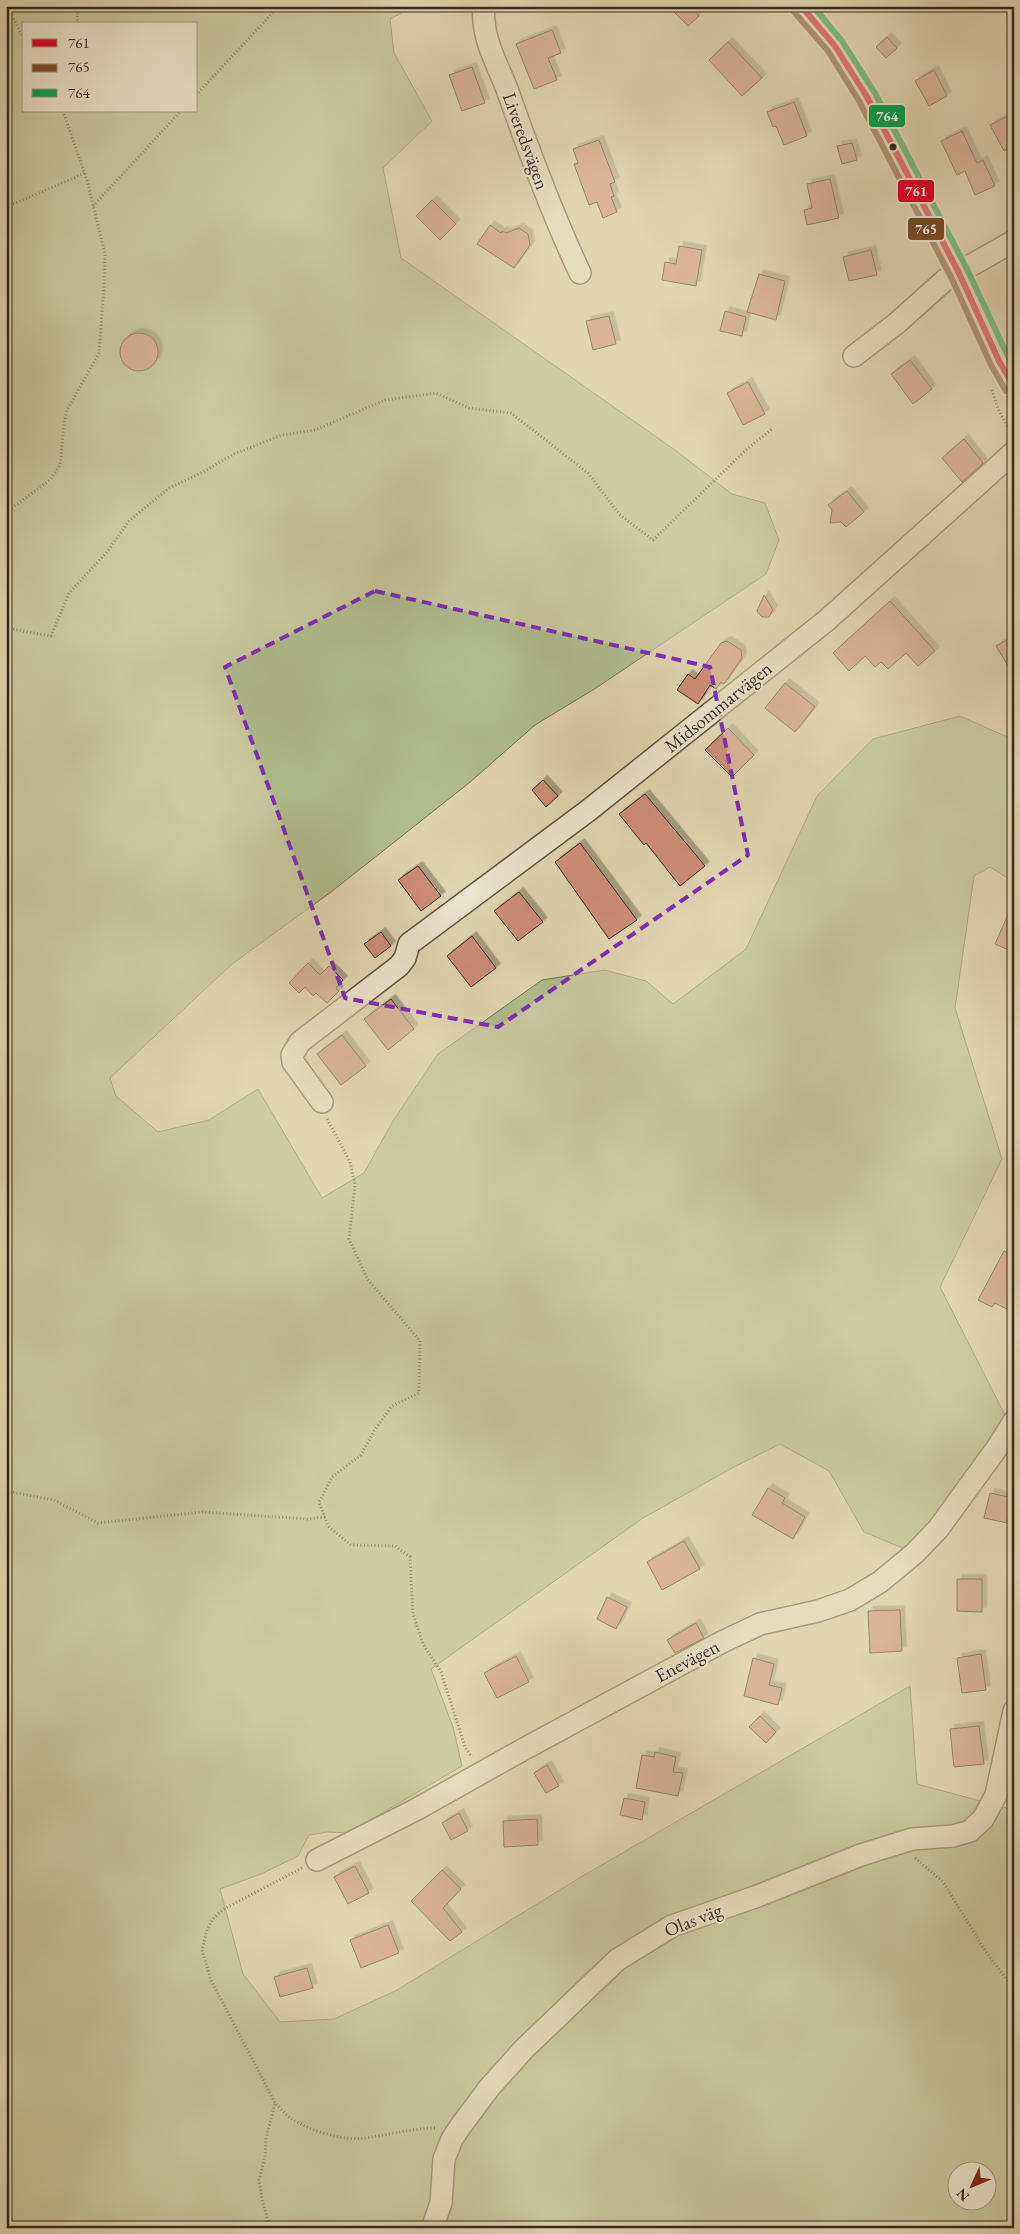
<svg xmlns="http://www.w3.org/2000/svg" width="1020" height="2234" font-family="'EB Garamond',serif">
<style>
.green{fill:#b1be8e;stroke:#747456;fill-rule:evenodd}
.building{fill:#ce8d78;stroke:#36291e;filter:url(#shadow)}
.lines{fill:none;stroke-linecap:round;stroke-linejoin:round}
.minor-casing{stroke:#615443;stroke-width:24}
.path{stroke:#36291e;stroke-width:3;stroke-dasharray:1 2.5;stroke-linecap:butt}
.minor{stroke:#ece4cd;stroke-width:21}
.bus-1-casing{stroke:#ece4cd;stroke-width:10}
.bus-2-casing{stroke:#ece4cd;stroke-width:10}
.bus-3-casing{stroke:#ece4cd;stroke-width:10}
.bus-1{stroke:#e4002b;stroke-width:6}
.bus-2{stroke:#7a4b2a;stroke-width:6}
.bus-3{stroke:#00a651;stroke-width:6}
.marked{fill:none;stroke:#7b2cbf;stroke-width:4;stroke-dasharray:10 6;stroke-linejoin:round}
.bus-dot{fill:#36291e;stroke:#ece4cd;stroke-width:2}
.labels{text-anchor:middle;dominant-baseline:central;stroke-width:4;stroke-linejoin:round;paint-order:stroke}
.street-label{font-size:19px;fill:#36291e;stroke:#ece4cd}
.line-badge{stroke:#ece4cd;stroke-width:2}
.badge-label{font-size:14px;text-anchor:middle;font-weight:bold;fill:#fff}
</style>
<defs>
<filter id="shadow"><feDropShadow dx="4.5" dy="-4.5" stdDeviation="0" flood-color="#0004"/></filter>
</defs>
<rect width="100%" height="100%" fill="#e1d6b2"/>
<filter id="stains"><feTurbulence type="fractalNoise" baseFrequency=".004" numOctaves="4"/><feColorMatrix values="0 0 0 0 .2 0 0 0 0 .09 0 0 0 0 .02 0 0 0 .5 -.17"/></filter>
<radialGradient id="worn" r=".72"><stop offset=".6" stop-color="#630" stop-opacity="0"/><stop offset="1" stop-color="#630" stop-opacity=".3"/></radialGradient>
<!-- green -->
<path class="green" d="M6,6H415L390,19L394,53L432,121L383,168L401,258L675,450L732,494L765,503L779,540L766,574L596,688L535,725L469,783L331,892L232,964L110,1078L116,1096L158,1132L209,1120L258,1089L322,1198L364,1173L393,1121L438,1054L542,980L605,970L646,981L673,1004L746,949L817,796L873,739L960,716L1014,740V882L990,867L974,876L955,1008L1002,1159L940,1287L1008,1421L948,1502L907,1550L864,1532L829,1471L780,1444L732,1468L643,1518L431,1669L453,1727L462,1766L348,1833L327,1832L309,1835L298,1856L261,1874L220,1889L243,1974L280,2022L334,2019L397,1990L581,1877L910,1686L917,1784L1014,1810V2228H6ZM24,24H196V111H24ZM958,2172H988V2202H958Z"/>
<!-- building -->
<path class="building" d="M668,6H690L699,16L688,26Z
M552,30L561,53L548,58L557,80L534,89L516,44Z
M887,37L897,48L886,58L876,47Z
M728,42L762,78L742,96L709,60Z
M472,67L485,103L462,111L449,75Z
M934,70L947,96L929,106L915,81Z
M794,102L807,136L784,145L776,126L773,127L767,112Z
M1014,113V146L1004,151L990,125Z
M962,131L977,163L983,160L995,186L975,195L965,171L957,175L941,141Z
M599,140L615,182L610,184L614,196L611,197L617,212L603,218L597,202L589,205L574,164L578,163L573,149Z
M852,143L857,160L842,164L837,146Z
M830,179L839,218L807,225L804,210L812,208L807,184Z
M432,200L456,224L440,240L416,216Z
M490,225L501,233L502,231L506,233L519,228L528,234L530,245L514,268L477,244Z
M679,246L702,250L696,286L662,280L665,262L676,264Z
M871,250L877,275L849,281L843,257Z
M759,274L785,281L776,320L747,312Z
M725,311L746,317L742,336L720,331Z
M609,316L616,344L593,350L586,321Z
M120 352a19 19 0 1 1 38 0a19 19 0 1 1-38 0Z
M910,360L932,389L913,404L891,374Z
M748,382L765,414L743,425L727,393Z
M964,439L983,463L962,482L942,458Z
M847,491L864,512L846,527L841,522L830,523L832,510L828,505Z
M764,595L773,610L769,617H762L757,611Z
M890,601L935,651L918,666L906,653L888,669L881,662L875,667L865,656L849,671L833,653Z
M1014,636V676L996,646Z
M727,641L741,650L742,658L724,684L721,682L716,689L710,685L698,704L677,690L688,674L695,679L721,643Z
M785,683L815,707L795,732L765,708Z
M728,728L754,755L732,777L705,750Z
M543,780L558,796L546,807L532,790Z
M645,794L705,866L680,886L646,843L644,845L619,814Z
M580,843L637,920L609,939L555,862Z
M418,866L441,896L421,911L398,880Z
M519,892L543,922L518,941L494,911Z
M1014,901V952L995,944Z
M381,932L391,946L375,958L364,944Z
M472,936L496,968L471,987L447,956Z
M308,963L320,975L329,966L343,980L336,988L339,991L327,1003L316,993L313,996L305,987L299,993L289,983Z
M391,999L414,1029L388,1050L364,1019Z
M342,1035L366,1066L341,1085L317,1054Z
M1004,1251L1014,1256V1313L995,1303L992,1307L978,1300Z
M768,1488L785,1498L782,1503L805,1517L793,1539L752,1515Z
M990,1493L1013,1498L1007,1523L984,1518Z
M684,1541L700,1569L662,1590L647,1562Z
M957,1579H982V1612L957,1611Z
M607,1597L627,1607L616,1629L597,1619Z
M900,1610L902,1651L870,1653L868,1611Z
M696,1623L704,1638L675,1653L667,1640Z
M981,1654L986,1690L962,1693L957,1658Z
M516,1656L529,1682L497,1698L484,1673Z
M753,1658L774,1664L769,1685L782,1688L778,1705L744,1696Z
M760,1716L776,1732L766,1743L749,1727Z
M979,1726L984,1764L954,1767L950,1729Z
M655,1752L676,1757L673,1772L683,1773L678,1796L636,1788L642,1755L654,1757Z
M547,1765L559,1786L546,1793L534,1773Z
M624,1798L645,1802L642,1820L620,1815Z
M459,1813L468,1831L451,1840L442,1823Z
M537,1819L538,1845L504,1847L503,1821Z
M355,1866L369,1893L348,1904L334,1877Z
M442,1870L461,1889L443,1908L462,1932L450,1941L411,1901Z
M388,1925L399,1953L361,1968L350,1940Z
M307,1968L313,1988L280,1997L274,1977Z"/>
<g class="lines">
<defs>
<path id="minor" d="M484,6C481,37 496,61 507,89C529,152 552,213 580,273
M801,6L835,46L867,97L959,273L999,361L1014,387
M854,356L897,323L945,280L1014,241
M322,1102L293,1062L292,1055L300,1042L399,966L405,958L409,944L589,810L827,620L1014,452
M317,1860L417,1809L524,1749L722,1642L760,1624L818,1611L850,1600L880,1582L915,1553L938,1529L997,1448L1014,1421
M432,2228L441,2203L444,2159L452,2139L460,2127L489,2088L524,2049L617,1960L672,1926L755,1897L861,1855L912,1839L953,1836L970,1831L983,1819L996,1795L1014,1711"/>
</defs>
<!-- minor casing -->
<use href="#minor" class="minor-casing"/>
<!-- path -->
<path class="path" d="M7,6L24,39
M77,24L78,6
M196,95L279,6
M6,205L16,203L85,173
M93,206L181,111
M992,390L998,409L1012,434
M6,512L50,480L60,465L64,424L67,410L99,353L104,288L105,254L87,180L63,111
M6,628L51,636L69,593L107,552L129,521L169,488L203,472L234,454L282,435L315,430L385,400L436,393L469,408L511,413L588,473L619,514L653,540L746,450L772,429
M327,1119L350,1162L355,1185L349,1239L368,1280L420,1341L419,1393L392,1406L374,1431L361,1455L332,1477L319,1502L328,1526L351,1545L395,1546L410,1557L413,1614L423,1644L441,1672L465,1747L472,1757
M6,1491L54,1500L98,1523L202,1512L307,1519L325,1517
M915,1858L943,1882L986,1952L1014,1989
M302,1868L222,1910L213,1919L207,1930L202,1950L211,1980L275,2103C280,2108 286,2115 292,2119C311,2131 342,2141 365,2138C389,2135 412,2128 437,2128
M270,2228L262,2199L259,2180L265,2157L266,2139L275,2103"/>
<!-- minor -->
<use href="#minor" class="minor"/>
<defs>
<path id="bus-1" d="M801,6L835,46L867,97L959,273L999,361L1014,387"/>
<path id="bus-2" d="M794,12L828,51L859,101L951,277L991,365L1006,391"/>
<path id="bus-3" d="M813,6L842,41L875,93L967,269L1014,369"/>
</defs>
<!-- bus-1 casing -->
<use href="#bus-1" class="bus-1-casing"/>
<!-- bus-2 casing -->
<use href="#bus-2" class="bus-2-casing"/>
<!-- bus-3 casing -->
<use href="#bus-3" class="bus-3-casing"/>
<!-- bus-1 -->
<use href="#bus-1" class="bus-1"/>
<!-- bus-2 -->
<use href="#bus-2" class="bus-2"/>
<!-- bus-3 -->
<use href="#bus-3" class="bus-3"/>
</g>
<!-- marked area -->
<path d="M0 0H1020V2234H0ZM375,591L710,667L748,855L498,1027L345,998L225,667Z" fill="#e1d6b2" fill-opacity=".55" fill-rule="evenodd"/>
<path class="marked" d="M375,591L710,667L748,855L498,1027L345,998L225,667Z"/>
<!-- markers -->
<circle class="bus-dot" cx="893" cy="147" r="4.5"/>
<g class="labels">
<!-- street labels -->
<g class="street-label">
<text transform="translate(526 141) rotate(70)">Liveredsvägen</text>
<text transform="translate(718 707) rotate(-39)">Midsommarvägen</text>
<text transform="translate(687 1661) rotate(-28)">Enevägen</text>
<text transform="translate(693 1920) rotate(-22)">Olas väg</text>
</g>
</g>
<g class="line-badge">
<rect x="868" y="104" width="38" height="24" rx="5" fill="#00a651"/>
<rect x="897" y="179" width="38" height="24" rx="5" fill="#e4002b"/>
<rect x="907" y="217" width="38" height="24" rx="5" fill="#7a4b2a"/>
</g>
<g class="badge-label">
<text x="887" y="121">764</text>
<text x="916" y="196">761</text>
<text x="926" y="234">765</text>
</g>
<!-- margin -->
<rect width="1020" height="2234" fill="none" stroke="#e1d6b2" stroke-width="25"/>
<rect x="8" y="8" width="1005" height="2219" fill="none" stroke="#36291e" stroke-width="2.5"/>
<rect x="12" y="12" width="995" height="2209" fill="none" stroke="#36291e"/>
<!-- legend -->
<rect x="22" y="22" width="175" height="90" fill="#ece4cd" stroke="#a39987"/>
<rect x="32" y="39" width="25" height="8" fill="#e4002b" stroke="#a39987"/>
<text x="68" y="48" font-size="15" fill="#36291e">761</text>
<rect x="32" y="64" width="25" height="8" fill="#7a4b2a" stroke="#a39987"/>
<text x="68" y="72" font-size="15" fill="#36291e">765</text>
<rect x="32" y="89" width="25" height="8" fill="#00a651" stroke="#a39987"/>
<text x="68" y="98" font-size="15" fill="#36291e">764</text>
<!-- north arrow -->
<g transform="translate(972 2186) rotate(226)"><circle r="24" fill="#ece4cd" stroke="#a39987"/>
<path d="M0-4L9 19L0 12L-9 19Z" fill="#8f2418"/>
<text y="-8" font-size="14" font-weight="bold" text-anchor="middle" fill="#36291e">N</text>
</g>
<rect width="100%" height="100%" filter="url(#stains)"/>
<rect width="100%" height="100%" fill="url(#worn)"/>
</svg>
